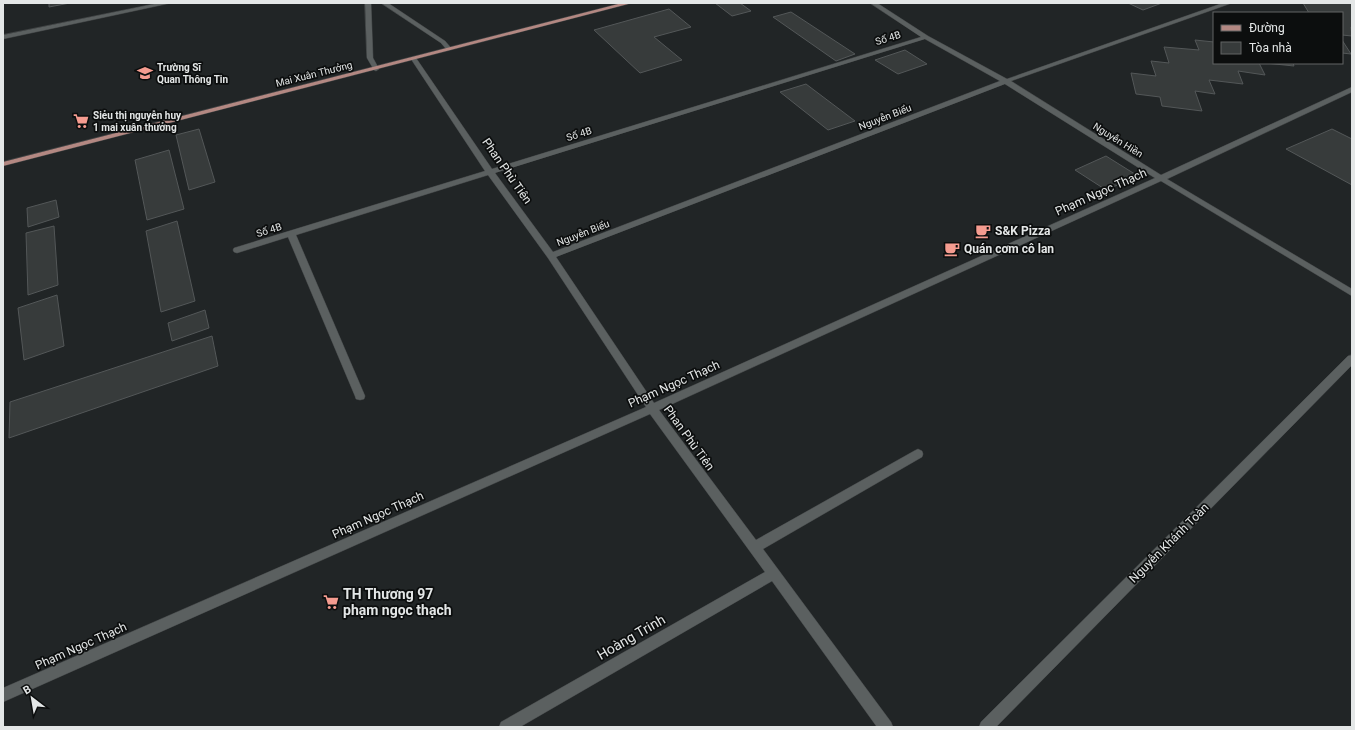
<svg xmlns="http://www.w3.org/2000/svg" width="1355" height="730" font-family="Roboto,sans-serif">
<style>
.building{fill:#373b3b;stroke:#535758}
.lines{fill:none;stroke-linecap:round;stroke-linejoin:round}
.minor-casing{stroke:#3f4243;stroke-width:1}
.major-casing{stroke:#3f4243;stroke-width:1}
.minor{fill:#5b6060;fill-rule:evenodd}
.major{fill:#b38882;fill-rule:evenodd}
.labels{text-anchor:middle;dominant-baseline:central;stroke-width:3.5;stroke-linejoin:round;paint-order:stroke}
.far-street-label{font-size:10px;fill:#e4e7e7;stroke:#0c0e0e}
.far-poi-label{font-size:10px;font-weight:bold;fill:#e4e7e7;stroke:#0c0e0e;text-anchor:start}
.street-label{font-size:12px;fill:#e4e7e7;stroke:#0c0e0e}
.poi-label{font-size:12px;font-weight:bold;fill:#e4e7e7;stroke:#0c0e0e;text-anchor:start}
.near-poi-label{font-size:14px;font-weight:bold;fill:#e4e7e7;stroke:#0c0e0e;text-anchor:start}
.near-street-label{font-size:14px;fill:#e4e7e7;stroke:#0c0e0e}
</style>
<rect width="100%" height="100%" fill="#212526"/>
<!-- building -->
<path class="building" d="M49,3H70L49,7Z
M715,3H740L751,11L732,16Z
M1128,3H1162L1143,10Z
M1303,3H1352V27H1351L1352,36L1342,35V13H1309Z
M669,9L691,27L654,37L682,60L640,73L594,30Z
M791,12L855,54L836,61L773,17Z
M1195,40L1214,42V63H1259L1265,75L1238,71L1243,84L1209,80L1215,94L1195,91L1202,111L1162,106L1160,97L1136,94L1131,73L1156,76L1151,61L1169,63L1164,47L1199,50Z
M1342,40L1351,54L1342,53Z
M905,50L927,64L898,74L875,60Z
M1265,63H1293L1294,66Z
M806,84L855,121L828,130L780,92Z
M199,129L215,182L189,190L176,135Z
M1332,129L1352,139V185L1286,149Z
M169,150L184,209L147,220L135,160Z
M1106,156L1138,176L1106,190L1075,170Z
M56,200L59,217L28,227L27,208Z
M177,221L195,301L161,312L146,231Z
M54,226L58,285L28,295L26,233Z
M57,295L64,346L24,360L18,308Z
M205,310L209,328L172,341L168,323Z
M212,336L218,366L9,438L10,402Z"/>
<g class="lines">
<defs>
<path id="minor" d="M159,3H171L3,39V35Z
M365,3H371L373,58L379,69L376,71L374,70L367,58Z
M381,3H388L445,41L452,49L447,50L441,43Z
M870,3H877L928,36L1007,79L1223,3H1232L1011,81L1161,175L1352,87V92L1167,179L1352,289V296L1161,181L659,410L756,540L914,451L918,449L922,451L923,454L922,457L763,549L891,722L893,727H877L772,581L520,727H499L501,722L765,572L650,414L3,702V688L646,407L548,258L488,175L296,235L365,396L364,399L360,400L356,399L355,396L288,237L237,253L234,252L233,250L234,248L485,171L411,59L412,58H416L492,169L921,37ZM925,39L1000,81L553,252L495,173ZM1005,84L1155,178L654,403L556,257Z
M1352,355V365L996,727H979L981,722L1348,356Z"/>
<path id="major" d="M622,3H632L3,166V162Z"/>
</defs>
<!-- minor casing -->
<use href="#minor" class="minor-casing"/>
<!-- major casing -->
<use href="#major" class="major-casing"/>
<!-- minor -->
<use href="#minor" class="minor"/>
<!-- major -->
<use href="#major" class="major"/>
</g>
<!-- icons -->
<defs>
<symbol id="university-bare" viewBox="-9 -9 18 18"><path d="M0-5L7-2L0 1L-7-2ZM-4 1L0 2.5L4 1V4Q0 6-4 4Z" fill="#f59c90" stroke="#0c0e0e" stroke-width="2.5" paint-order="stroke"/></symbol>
<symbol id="supermarket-bare" viewBox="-9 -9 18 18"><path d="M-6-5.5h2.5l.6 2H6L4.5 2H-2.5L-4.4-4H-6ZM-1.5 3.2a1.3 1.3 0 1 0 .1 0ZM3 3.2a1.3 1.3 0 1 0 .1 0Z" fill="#f59c90" stroke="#0c0e0e" stroke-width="2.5" paint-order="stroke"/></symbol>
<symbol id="cafe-bare" viewBox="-9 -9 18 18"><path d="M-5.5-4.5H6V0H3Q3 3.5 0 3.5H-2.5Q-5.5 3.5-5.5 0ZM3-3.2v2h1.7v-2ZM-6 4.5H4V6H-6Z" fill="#f59c90" stroke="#0c0e0e" stroke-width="2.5" paint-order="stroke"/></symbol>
</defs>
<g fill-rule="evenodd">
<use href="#university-bare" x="134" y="62" width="22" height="22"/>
<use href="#supermarket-bare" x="70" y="110" width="22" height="22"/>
<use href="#cafe-bare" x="972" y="220" width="22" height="22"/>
<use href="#cafe-bare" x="941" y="238" width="22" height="22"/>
<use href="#supermarket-bare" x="320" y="591" width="22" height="22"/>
</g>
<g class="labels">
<!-- far-street labels -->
<g class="far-street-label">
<text transform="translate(888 38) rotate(-17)">Số 4B</text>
<text transform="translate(314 74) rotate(-14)">Mai Xuân Thưởng</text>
<text transform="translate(885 117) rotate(-21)">Nguyễn Biểu</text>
<text transform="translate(579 134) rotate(-17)">Số 4B</text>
<text transform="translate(1118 140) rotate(32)">Nguyễn Hiền</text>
<text transform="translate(269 230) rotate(-17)">Số 4B</text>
<text transform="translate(583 233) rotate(-21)">Nguyễn Biểu</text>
</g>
<!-- far-poi labels -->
<g class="far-poi-label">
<text x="157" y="67">Trường Sĩ<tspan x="157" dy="12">Quan Thông Tin</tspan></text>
<text x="93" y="115">Siẻu thị nguyễn huy<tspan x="93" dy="12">1 mai xuân thưởng</tspan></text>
</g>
<!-- street labels -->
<g class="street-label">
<text transform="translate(507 171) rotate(55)">Phan Phù Tiên</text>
<text transform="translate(1101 192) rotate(-24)">Phạm Ngọc Thạch</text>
<text transform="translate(674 384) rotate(-24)">Phạm Ngọc Thạch</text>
<text transform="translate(689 438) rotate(54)">Phan Phù Tiên</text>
<text transform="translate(378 515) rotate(-24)">Phạm Ngọc Thạch</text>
<text transform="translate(1169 543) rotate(-45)">Nguyễn Khánh Toàn</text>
<text transform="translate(81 646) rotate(-24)">Phạm Ngọc Thạch</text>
</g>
<!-- poi labels -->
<g class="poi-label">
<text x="995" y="231">S&amp;K Pizza</text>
<text x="964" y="249">Quán cơm cô lan</text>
</g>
<!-- near-poi labels -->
<g class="near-poi-label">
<text x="343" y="594">TH Thương 97<tspan x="343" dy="16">phạm ngọc thạch</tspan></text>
</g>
<!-- near-street labels -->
<g class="near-street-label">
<text transform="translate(631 637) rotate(-30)">Hoàng Trinh</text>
</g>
</g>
<!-- border -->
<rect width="1355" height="730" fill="none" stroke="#e4e7e7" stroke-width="8"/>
<!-- legend -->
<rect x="1213" y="12" width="130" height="52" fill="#0c0e0e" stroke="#626565"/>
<rect x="1221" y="25" width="20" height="6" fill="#b38882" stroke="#626565"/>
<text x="1249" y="32" font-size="12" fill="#e4e7e7">Đường</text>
<rect x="1221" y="42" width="20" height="12" fill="#373b3b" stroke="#626565"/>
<text x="1249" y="52" font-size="12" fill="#e4e7e7">Tòa nhà</text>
<!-- north arrow -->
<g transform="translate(32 698) rotate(329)" stroke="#0c0e0e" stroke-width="3" paint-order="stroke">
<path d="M0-3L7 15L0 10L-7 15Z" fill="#e4e7e7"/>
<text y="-6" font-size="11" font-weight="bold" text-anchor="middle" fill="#e4e7e7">B</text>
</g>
</svg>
